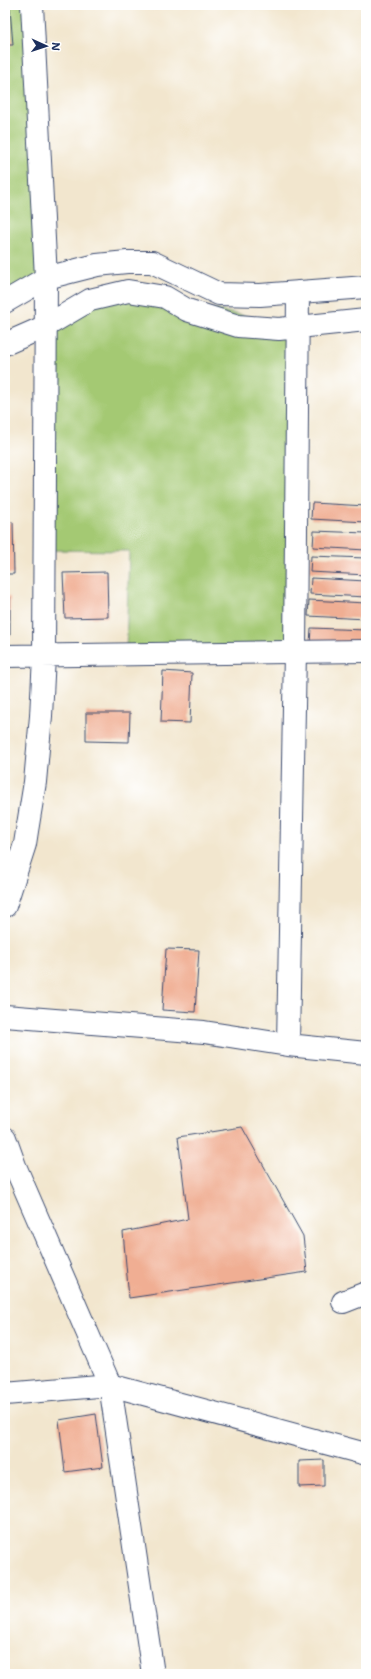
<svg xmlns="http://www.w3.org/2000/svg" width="371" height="1679" font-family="'Shantell Sans',sans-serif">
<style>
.green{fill:#a4c973;stroke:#607c68}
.building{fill:#f0ae93}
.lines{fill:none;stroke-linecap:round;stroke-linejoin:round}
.minor-casing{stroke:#3b4a6f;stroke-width:24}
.tertiary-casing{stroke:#3b4a6f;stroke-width:24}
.minor{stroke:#fff;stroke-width:22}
.tertiary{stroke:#fff;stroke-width:22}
</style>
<rect width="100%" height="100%" fill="#fff"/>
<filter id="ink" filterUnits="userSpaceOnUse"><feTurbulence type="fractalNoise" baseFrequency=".025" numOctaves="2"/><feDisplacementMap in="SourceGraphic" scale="8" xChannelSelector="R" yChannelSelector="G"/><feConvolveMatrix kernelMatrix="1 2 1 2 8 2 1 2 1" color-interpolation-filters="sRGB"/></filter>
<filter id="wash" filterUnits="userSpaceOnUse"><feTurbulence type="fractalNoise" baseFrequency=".012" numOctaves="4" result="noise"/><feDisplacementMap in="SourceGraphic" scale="16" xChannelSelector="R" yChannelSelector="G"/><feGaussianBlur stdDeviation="0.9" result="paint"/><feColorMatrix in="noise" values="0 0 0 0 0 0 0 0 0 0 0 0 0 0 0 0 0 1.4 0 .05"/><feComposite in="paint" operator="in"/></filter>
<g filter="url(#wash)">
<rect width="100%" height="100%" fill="#f2e6ce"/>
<!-- green -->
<path class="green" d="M5,5H32L46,278L5,302Z
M128,291L298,327L295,651L126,654L129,551L45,550L46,326Z"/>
<g id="blocks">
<!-- building -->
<path class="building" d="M10,9L13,45H5V10Z
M312,503L366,506V522L311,519Z
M13,522L14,574H5V523Z
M314,531L366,533V550L313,547Z
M311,556L366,558V575L310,572Z
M107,572L108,617L65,618L63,573Z
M311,578L366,581V597L310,594Z
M5,597H10V635H5Z
M309,600L366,603V619L308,616Z
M311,628L366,630V647L310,644Z
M163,671L192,673L190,723L161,722Z
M86,713H130L129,742L86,741Z
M166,949L199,950L195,1012L162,1010Z
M242,1127L303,1236L307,1272L129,1298L123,1232L188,1219L178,1137Z
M96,1414L103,1467L65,1472L59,1420Z
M324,1460V1486L299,1487V1461Z"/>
</g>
</g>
<g filter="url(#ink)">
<use href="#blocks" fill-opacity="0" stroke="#3b4a6f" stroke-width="1"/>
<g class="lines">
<defs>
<path id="minor" d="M5,302L46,278L97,265L127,262H152L219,294L260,295L366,287
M5,344L46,326L90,300L128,291L165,297L187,310L238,326L279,329L366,320
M5,1016L204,1032L288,1045L366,1053
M288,1045L295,651L298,292
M343,1302L366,1293
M5,1394L110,1385L366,1454"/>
<path id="tertiary" d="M5,656L366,651
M5,906L25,844L27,831L35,782L41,716L44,656L46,278L32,5
M5,1138L15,1166L110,1385L153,1674"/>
</defs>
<!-- minor casing -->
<use href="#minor" class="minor-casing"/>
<!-- tertiary casing -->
<use href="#tertiary" class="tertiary-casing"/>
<!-- minor -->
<use href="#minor" class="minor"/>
<!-- tertiary -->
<use href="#tertiary" class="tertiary"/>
</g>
</g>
<!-- margin -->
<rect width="371" height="1679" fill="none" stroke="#fff" stroke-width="20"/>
<!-- north arrow -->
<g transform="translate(46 46) rotate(93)" stroke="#ffffff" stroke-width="3" paint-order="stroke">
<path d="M0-3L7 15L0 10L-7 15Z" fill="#1b2f5e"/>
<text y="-6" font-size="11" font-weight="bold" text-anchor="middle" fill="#1b2f5e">N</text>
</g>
</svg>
